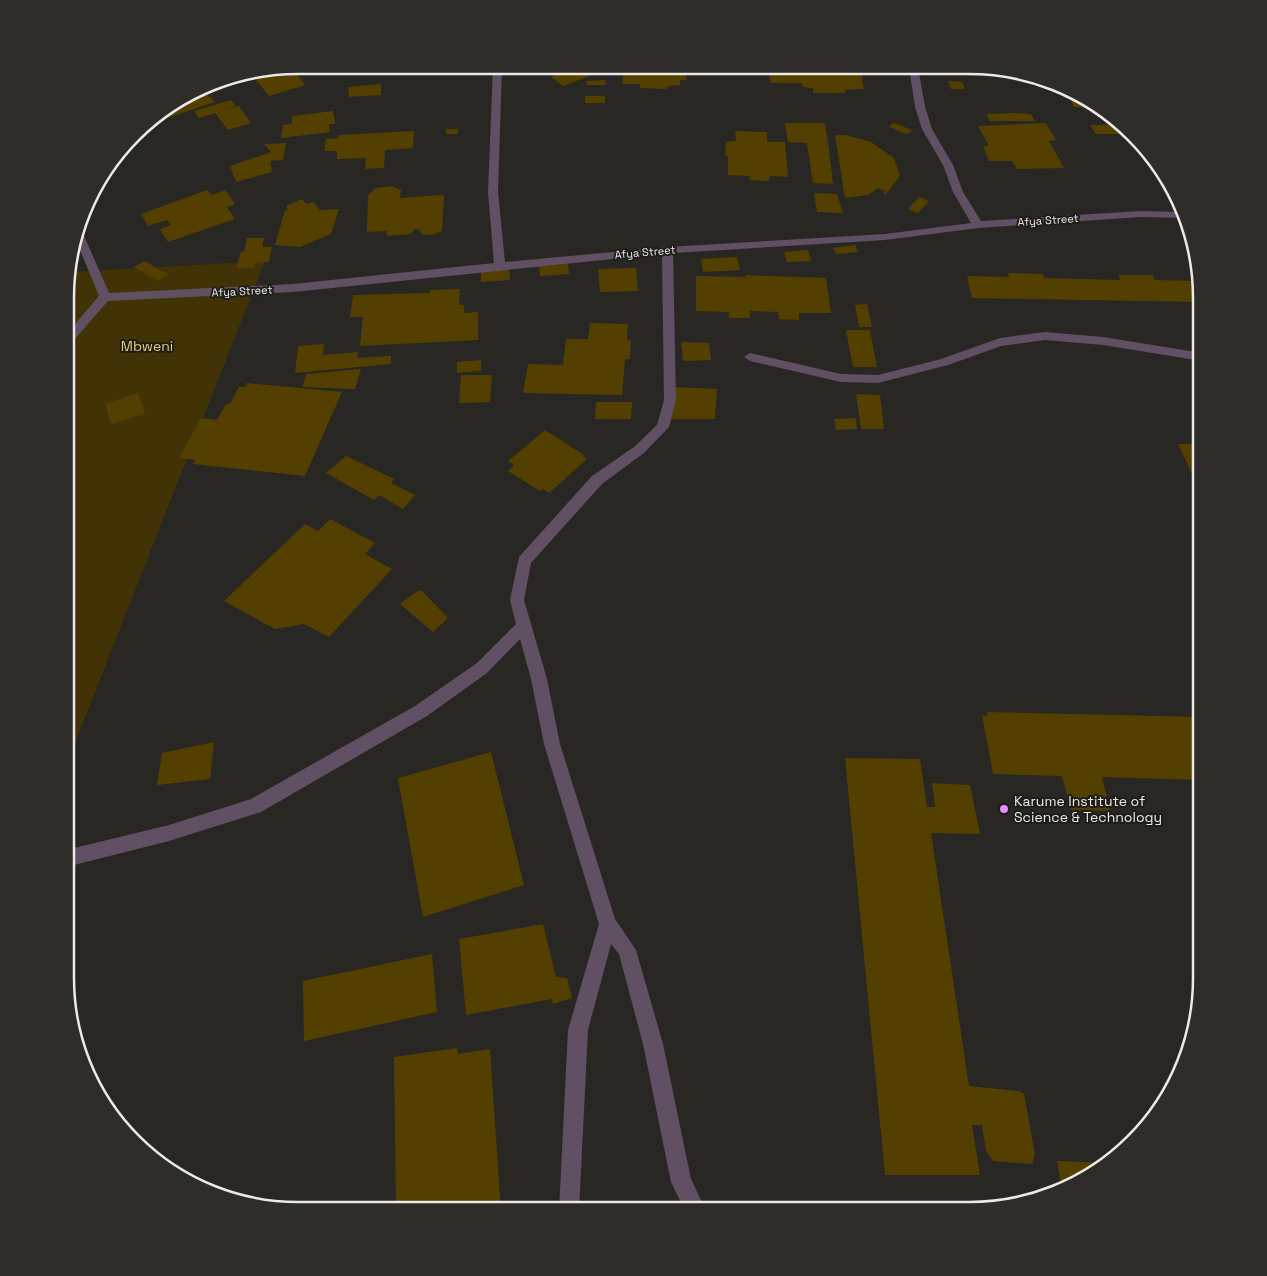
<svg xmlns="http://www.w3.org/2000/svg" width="1267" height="1276" font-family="'Space Grotesk',sans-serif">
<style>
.green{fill:#413306}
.building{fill:#534000}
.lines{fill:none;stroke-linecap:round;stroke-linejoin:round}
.minor{fill:#615063;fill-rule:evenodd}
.poi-dot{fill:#ec8cfa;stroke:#1e1d19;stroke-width:2}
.labels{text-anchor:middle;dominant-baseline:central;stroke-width:4;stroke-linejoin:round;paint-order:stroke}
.far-street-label{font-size:11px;fill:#ebeae8;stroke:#1e1d19}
.park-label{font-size:14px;fill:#e8ca76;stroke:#1e1d19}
.poi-label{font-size:14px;fill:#ebeae8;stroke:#1e1d19;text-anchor:start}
.rim{fill:none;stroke:#ebeae8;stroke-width:2.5}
</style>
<rect width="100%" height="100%" fill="#282723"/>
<!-- green -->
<path class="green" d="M265,261L67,763L69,272Z"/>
<!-- building -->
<path class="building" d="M551,66H590L585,68L592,75L563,86L551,77L560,73Z
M624,66H685L686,80H680V85L668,86L667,89L640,88V84H622Z
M723,66H746V71H723Z
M768,66L860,67L864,89L845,90V93H813V88L803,87L802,83H771Z
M284,67L292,76L297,74L305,85L269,96L252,75Z
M965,67H999L1002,76H970Z
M606,80L605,85H587L586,81Z
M948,81L962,82L965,89H951Z
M381,84V95L349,97L348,87Z
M1061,88L1086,96L1095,104V108L1074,107L1069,97L1064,98Z
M202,89L215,102L167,118L161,113Z
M585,96H605V103H585Z
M231,100L236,106L225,110L239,106L251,123L228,130L215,113L199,118L194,111Z
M333,111L335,124H329L330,132L281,138L283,125L292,124V116Z
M1014,113L1031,114L1035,121H990L986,114Z
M785,123H825L828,142H823L828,143L833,184L813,183L807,143L788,142Z
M893,123L898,124L913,131L906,134L889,127Z
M1046,123L1056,140L1049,141L1064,168L1017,169L1012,161H989L983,146H989L978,126Z
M1090,125H1119L1129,134H1096Z
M446,129H458V134H446Z
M414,131L413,148L385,150L384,168L365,169L366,158L337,159V151H324L326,139L338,138L339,135Z
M735,131L767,132V142H785L788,177L770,176L769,181L749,180L750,176L728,175V156L725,155L726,142L736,141Z
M835,135H846L871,142L894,158L900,176L886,194L883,193L885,191L878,188L868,195L845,198Z
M286,143L283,160L270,161L272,172L236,182L230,166L271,152L264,144Z
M392,186L401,190L400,198L442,195L444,196L442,231L435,234L424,235L420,232V230L414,229L411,234L387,236L386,231L367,232L368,197L370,193L376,188Z
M207,190L211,195L225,190L235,204L227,207L235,219L168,242L160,229L171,225L167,220L148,226L141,214Z
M814,193L837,194L843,213L817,212Z
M919,197L929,201L918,213L908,209Z
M302,199L306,204L313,202L320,210L339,209L331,234L300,247L275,245L285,210H288L286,206Z
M247,238H264L262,247H272L269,262L255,263L254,268H236L241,252H244Z
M855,245L858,252L836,254L833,248Z
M808,250L811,261L787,262L784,252Z
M737,257L740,270L703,272L701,259Z
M145,261L168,275L157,281L134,267Z
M568,264L569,274L540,276L539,266Z
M634,268H636L638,291L600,292L598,269Z
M509,269L510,280L481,282V271Z
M1008,273L1043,274L1044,278L1120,280L1119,275H1153L1155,280L1197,281L1202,291V302L972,298L967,276L1009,277Z
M745,275L826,278L831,313H799V320L779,319L778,312L750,311V318H729V312L696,311V276L746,277Z
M460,289L459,305H464V313L478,312V340L360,346L363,317H350L353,295L430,293V290Z
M867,304L872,327H859L855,305Z
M590,323L628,324L627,340H631L630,359H625L622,395L523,393L528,364L563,365L566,339H588Z
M846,330H870L877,367H853Z
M681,342L709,343L711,360L683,361Z
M324,344L323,355L358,352L357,358L391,356V364L295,373L298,346Z
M481,360V371L457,373V362Z
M361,369L355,389L302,387L307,374Z
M461,375H492L490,402L459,403Z
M247,383L342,392L305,476L193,464L196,460L179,458L201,418L217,420L226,404H230L239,387H245Z
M672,387L717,389L715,419H671Z
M138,393L145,414L111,424L105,404Z
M856,394L880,395L884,429H861Z
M596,402H632L631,419H595Z
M856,418L857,429L836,430L834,419Z
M545,430L584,455L582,456L587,459L549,493L543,489L540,491L508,471L514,465L508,461Z
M1178,444H1202V495Z
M346,456L394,479L391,483L415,495L403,509L379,495L374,500L326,473Z
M330,519L375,543L365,554L392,569L329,637L304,624L275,629L224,601L305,524L318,531Z
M419,590L422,591L448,618L433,632L400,604Z
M987,712L1202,717V780L1102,777L1110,811L1071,810L1062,776L993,774L982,715L988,716Z
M214,742L210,779L157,785L162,753Z
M491,752L524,885L423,917L398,778Z
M845,758L920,759L927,807H935L932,783L970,785L980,834L931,833L969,1086L1019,1091L1024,1094L1035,1154L1032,1164L993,1161L986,1151L982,1125H972L980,1175H885Z
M543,924L556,977L567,978L572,998L553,1004L552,999L466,1015L459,939Z
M432,954L437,1012L304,1041L303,981Z
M457,1048L458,1054L490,1049L501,1210L435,1211V1207L414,1211H396L394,1057Z
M1057,1161L1111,1163L1062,1189Z"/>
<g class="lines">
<!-- minor -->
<path class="minor" d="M493,66H502L498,192L505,262L667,247L885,234L971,223L953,192L943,165L922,129L915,107L909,67H918L925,107L932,129L953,165L963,192L981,221L1141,211L1184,212L1187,218L1141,217L978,228L885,240L673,253L676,400L669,427L644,453L602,484L531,563L524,600L547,679L560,744L615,919L636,950L663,1044L691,1179L706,1211H685L671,1182L643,1044L619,954L611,944L588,1030L579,1211H559L568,1030L599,924L544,744L531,679L520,639L487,673L427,716L261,812L169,841L66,867V850L169,825L251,799L415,706L477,663L516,624L510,600L519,557L592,476L634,447L657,425L664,400L662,254L293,292L108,301L73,341L69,342V331L99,296L75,238L79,228L82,231L109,293L293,284L494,263L488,192Z
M1045,332L1103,337L1202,353V361L1103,345L1045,340L1001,346L948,365L878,383L841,382L750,361L744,357L750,353L841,374L878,375L941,359L1000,338Z"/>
</g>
<!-- markers -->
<circle class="poi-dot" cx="1004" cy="809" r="5"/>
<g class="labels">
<!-- far-street labels -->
<g class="far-street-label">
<text transform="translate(1048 220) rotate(-4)">Afya Street</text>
<text transform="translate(645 252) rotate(-5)">Afya Street</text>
<text transform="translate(242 291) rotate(-3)">Afya Street</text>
</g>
<!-- park labels -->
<g class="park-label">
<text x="147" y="346">Mbweni</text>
</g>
<!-- poi labels -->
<g class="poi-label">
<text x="1014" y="801">Karume Institute of<tspan x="1014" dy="16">Science &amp; Technology</tspan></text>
</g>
</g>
<!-- crop -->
<path d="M0 0H1267V1276H0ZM298 74H969A224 224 0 0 1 1193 298V978A224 224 0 0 1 969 1202H298A224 224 0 0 1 74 978V298A224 224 0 0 1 298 74Z" fill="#2e2d2a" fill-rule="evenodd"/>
<path class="rim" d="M298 74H969A224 224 0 0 1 1193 298V978A224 224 0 0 1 969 1202H298A224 224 0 0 1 74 978V298A224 224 0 0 1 298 74Z"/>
</svg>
